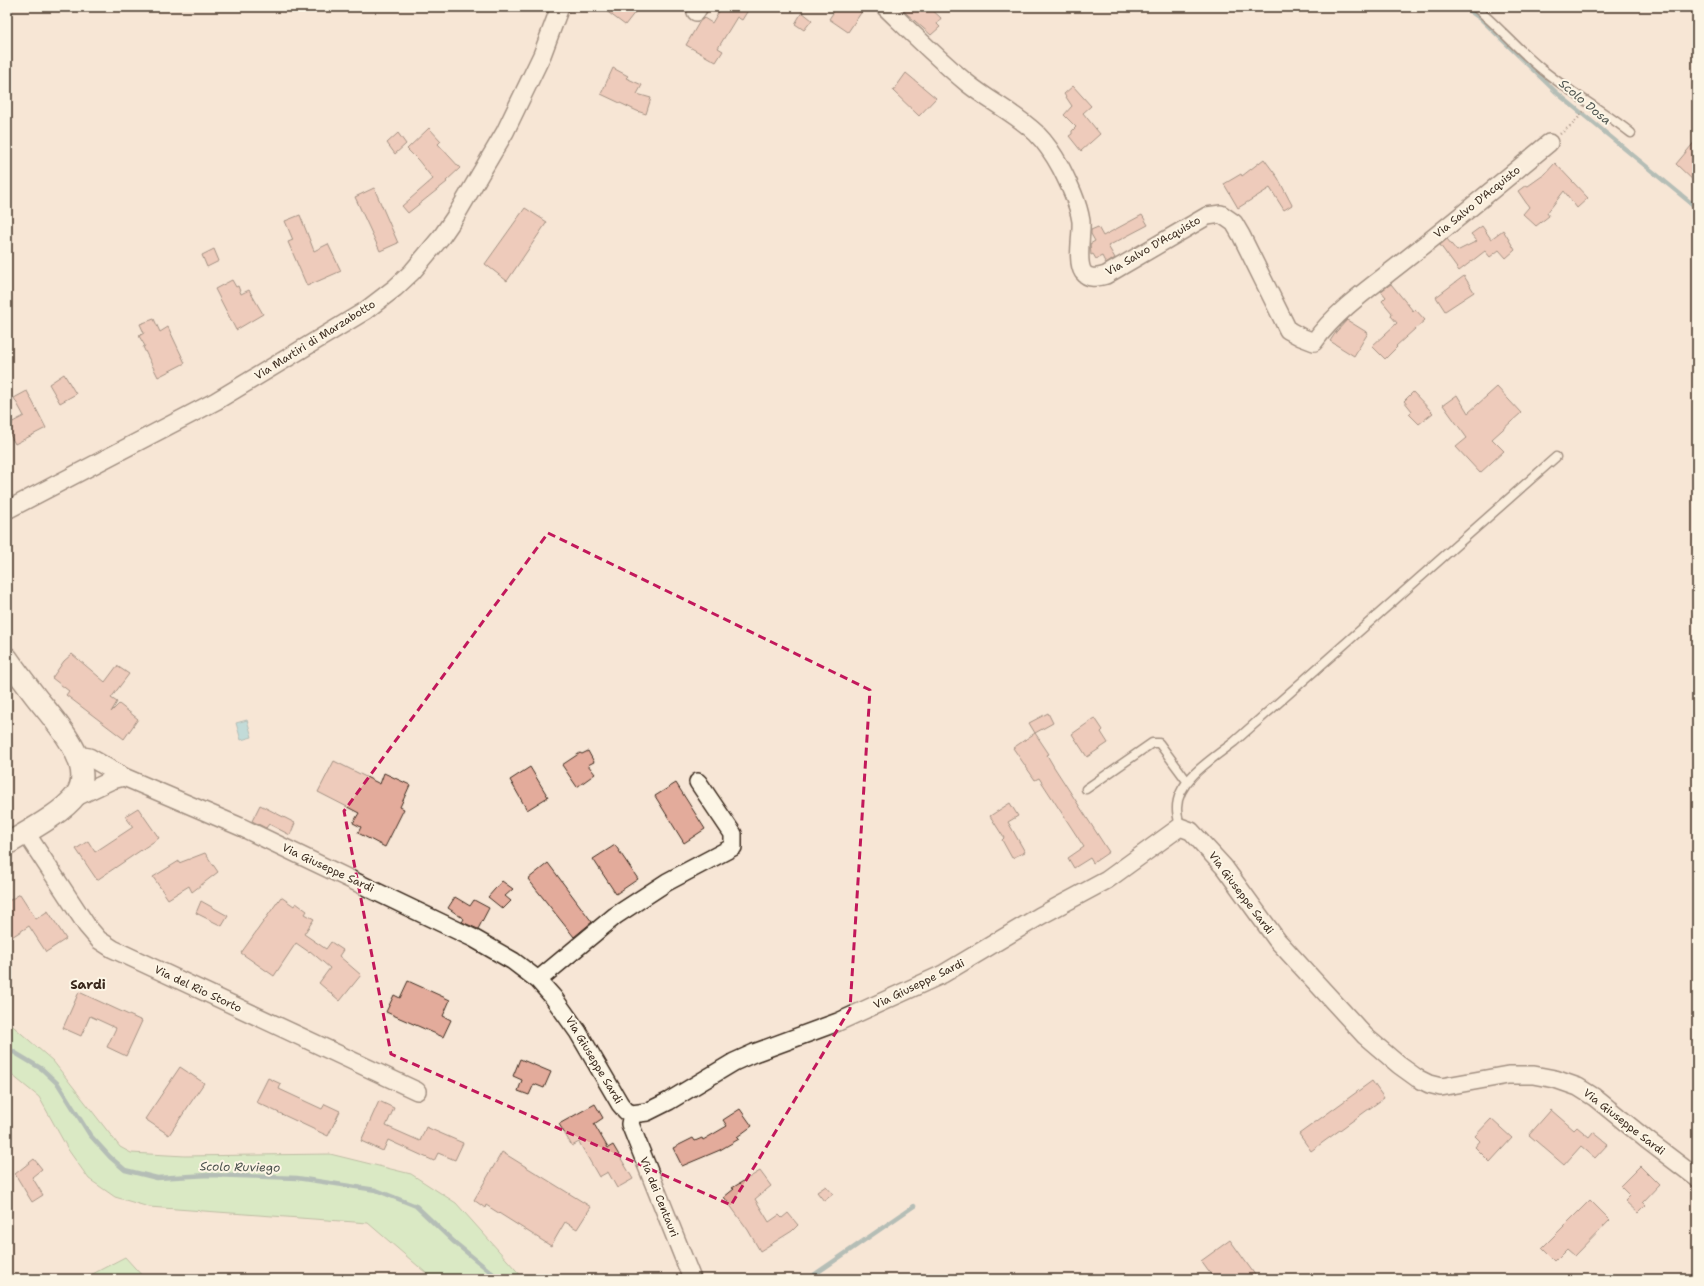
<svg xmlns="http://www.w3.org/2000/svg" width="1704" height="1286" font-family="'Shantell Sans',sans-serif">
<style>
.green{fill:#b6edb0;stroke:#788c67}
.water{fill:#80cfdc;stroke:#648d90}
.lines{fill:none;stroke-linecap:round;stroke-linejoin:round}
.stream{stroke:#648d90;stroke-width:4.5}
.building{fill:#e3ab9b;stroke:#3b2a1e}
.service-casing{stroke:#3b2a1e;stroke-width:11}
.minor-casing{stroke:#3b2a1e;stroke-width:20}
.tertiary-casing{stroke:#3b2a1e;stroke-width:24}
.path{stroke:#3b2a1e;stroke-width:2.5;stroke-dasharray:1 3;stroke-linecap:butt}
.service{stroke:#fcf5e5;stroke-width:8}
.minor{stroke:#fcf5e5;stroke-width:17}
.tertiary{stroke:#fcf5e5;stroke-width:21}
.marked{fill:none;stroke:#c2185b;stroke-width:3;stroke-dasharray:8 5;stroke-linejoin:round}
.labels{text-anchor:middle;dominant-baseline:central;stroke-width:4;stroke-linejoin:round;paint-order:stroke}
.street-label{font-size:11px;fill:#3b2a1e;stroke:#fcf5e5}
.water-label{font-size:12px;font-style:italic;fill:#4c534e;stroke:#fcf5e5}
.quarter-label{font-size:13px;font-weight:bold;fill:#3b2a1e;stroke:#fcf5e5}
</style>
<rect width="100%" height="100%" fill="#f7e6d6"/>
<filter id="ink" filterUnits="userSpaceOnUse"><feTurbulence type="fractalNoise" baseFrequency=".025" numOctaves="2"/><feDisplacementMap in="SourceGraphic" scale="8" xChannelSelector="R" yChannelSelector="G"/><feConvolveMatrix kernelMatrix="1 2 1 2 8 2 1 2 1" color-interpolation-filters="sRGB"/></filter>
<g filter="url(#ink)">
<!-- green -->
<path class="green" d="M7,1021L53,1061L120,1147L131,1153L185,1156L330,1154L411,1174L456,1203L524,1279H433L368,1223L149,1207L115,1197L89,1179L69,1151L39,1097L7,1071Z
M125,1257L145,1279H83Z"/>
<!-- water -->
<path class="water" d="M247,720L252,737L241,740L236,723Z"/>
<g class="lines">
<!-- stream -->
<path class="stream" d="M1464,7L1481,19L1557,93L1697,208
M7,1048L42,1069L58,1084L90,1135L110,1157L125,1170L157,1178L209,1175L297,1178L376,1190L416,1206L454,1242L492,1273L497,1279
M808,1279L914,1206"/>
</g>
<!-- building -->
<path class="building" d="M601,7H639L625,25Z
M719,7H750L742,20L737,17L718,48L723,51L716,62L686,45L700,21L704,18L712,23L721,8Z
M837,7H865L848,32L829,19Z
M899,7H929L941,18L937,24L940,27L931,35Z
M802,12L812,20L804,30L795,24Z
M613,68L628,76L626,78L642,85L637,94L651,98L646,114L637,111L601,94Z
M906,73L936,98L919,116L893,91Z
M1073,86L1091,106L1083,113L1100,134L1081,151L1069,136L1072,134V131L1076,127L1064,115L1072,106L1064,94Z
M429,128L441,141L438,144L460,168L446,181L447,182L408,213L402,206L433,179L418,160L407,149Z
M398,133L406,144L395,154L387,143Z
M1697,139V184L1676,164Z
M1264,159L1278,178L1292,205L1284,210L1270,188L1238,208L1224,184L1241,174L1242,176Z
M1555,163L1588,198L1577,208L1564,191L1547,213L1549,216L1536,226L1523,214L1529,207L1518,191L1526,185L1528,186L1545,174Z
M374,188L398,243L380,251L355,197Z
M525,208L547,222L507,281L485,264Z
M300,215L314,251L328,244L341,271L307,286L288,242L293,240L285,221Z
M1142,215L1148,225L1108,246L1115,258L1106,264L1102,256L1096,259L1093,254L1091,255L1090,244L1095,241L1091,234V230L1098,227L1103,236Z
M1482,226L1491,239L1503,230L1515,250L1506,258L1499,250L1490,257L1485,251L1459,271L1440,245L1447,239L1457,251L1477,241L1471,234Z
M214,249L219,261L207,267L202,255Z
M1464,276L1474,292L1445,311L1436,297Z
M232,280L236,287L238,286L241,294L249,290L263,314L236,330L215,289Z
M1391,284L1413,311L1415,309L1425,320L1396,346L1397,347L1385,359L1372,346L1397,323L1391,316L1392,313L1382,301L1386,297L1381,291Z
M154,319L160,332L168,327L185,363L158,377L143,347L145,346L139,336L144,333L140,324Z
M1347,320L1368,333L1354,356L1330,341L1336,332Z
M64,374L76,394L60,403L49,384Z
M1497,387L1521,413L1492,439L1504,451L1480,473L1456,447L1467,438L1443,405L1457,395L1468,413Z
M27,391L46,428L15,444L7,429V425L24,416L14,398Z
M1413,392L1433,413L1419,424L1409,414L1412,411L1404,401Z
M72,654L105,682L117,666L129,674L111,698L117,702L111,712L119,704L138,719L124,739L66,695L69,691L52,678L64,661Z
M1048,713L1053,723L1035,733L1049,754L1047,755L1054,767L1109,852L1093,863L1090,858L1074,868L1068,858L1084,847L1039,778L1035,780L1013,748L1035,733L1029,723Z
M1095,718L1103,730L1101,732L1108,743L1087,757L1072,734Z
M588,751L594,762L588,765L595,774L577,787L562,765L580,753L582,754Z
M334,761L380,784L384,773L410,785L400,807L404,809L385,847L358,833L361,827L353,823L359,813L318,792Z
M530,767L548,797L527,810L510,780Z
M676,783L705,829L684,843L655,796Z
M1010,803L1018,816L1008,822L1025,852L1012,858L1002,840L1004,838L990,816Z
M260,805L295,823L290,835L269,824L266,828L252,821Z
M138,808L159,838L97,880L76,849L88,841L95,852L133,827L125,816Z
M615,845L638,879L616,894L593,859Z
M205,853L218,872L192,892L189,886L168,899L153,877L179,861V863Z
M548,863L592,922L574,937L528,879Z
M502,881L513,889L505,896L511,901L503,909L488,897Z
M20,894L36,919L48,911L66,939L46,952L29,926L7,940V902Z
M281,897L294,906L296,903L307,911L305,914L314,919L304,934L326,949L331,942L343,950L339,956L361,975L340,1001L319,983L330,968L310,951L309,952L296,943L274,976L241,953Z
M455,897L470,906L474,900L489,908L478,929L462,922L464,919L448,908Z
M201,901L228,916L222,926L196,913Z
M408,981L450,1000L443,1016L451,1020L443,1037L386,1012L394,995L400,998Z
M79,992L142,1021L126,1056L107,1047L116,1028L90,1016L81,1036L63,1028Z
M520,1059L551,1072L544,1088L534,1084L529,1095L518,1091L522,1080L513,1076Z
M180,1067L204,1083L169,1135L145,1119Z
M268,1078L281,1084L279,1089L322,1109L325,1104L340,1111L328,1136L256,1102Z
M1372,1081L1384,1098L1311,1151L1299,1134Z
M379,1101L394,1108L386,1126L420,1141L426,1127L463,1143L455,1160L438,1153L434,1161L388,1140L383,1151L361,1141Z
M595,1104L603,1118L594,1124L608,1148L613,1145L633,1179L617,1188L608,1172L599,1177L579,1142L572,1146L559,1124Z
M740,1109L752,1126L737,1137L739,1139L720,1150L682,1166L673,1148L693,1138L695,1141L702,1138L703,1140L727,1126L723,1120Z
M1551,1110L1574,1130L1577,1127L1589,1137L1593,1132L1608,1144L1595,1158L1581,1146L1564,1165L1529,1135Z
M1491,1119L1512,1138L1490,1162L1475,1147L1480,1141L1475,1136Z
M502,1152L591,1207L577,1229L565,1222L551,1246L486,1205L485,1208L474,1200Z
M34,1159L42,1169L32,1177L43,1195L32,1202L15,1174Z
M1640,1166L1659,1185L1643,1202L1646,1205L1638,1213L1625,1201L1630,1196L1620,1186Z
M760,1171L771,1186L755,1199L769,1222L779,1215L782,1218L788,1213L798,1225L792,1231L760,1251L748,1230L724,1197L734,1189L732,1188Z
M826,1186L833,1194L824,1201L817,1192Z
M1590,1200L1610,1220L1575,1256L1567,1249L1555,1261L1542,1248Z
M1230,1240L1258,1279H1214L1201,1261Z"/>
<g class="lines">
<defs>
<path id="service" d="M1475,7C1497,25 1516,47 1538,66C1567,91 1601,109 1631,133
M1086,789L1152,743H1159L1187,781
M1180,827C1179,821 1177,815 1177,809C1176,780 1214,758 1234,742L1556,457"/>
<path id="minor" d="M885,7C912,33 938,59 967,83C989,101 1016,114 1036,133C1046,143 1054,155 1061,168C1069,184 1078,202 1081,221C1082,235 1076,261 1083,272C1089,280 1098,277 1106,275L1207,216L1221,214L1234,223L1241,235L1288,330L1301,337L1314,342C1338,308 1377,283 1409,257C1456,220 1502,182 1549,143
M696,12L699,7
M7,510L216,401L365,311L395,288L412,272L442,236L455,217L505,132L542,55L560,7
M77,755L89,757L124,777L241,827L473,938L513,961L538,980L553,997L578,1032L620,1104L626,1111L632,1114L647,1112L669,1101L734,1062L754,1053L838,1022L943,974L1040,916L1107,880L1180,827L1191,831L1224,867L1277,940L1365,1036L1399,1065L1417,1078L1429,1084L1441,1087L1508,1075H1534L1555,1079L1578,1087L1594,1097L1647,1140L1697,1178
M72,799L112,780L124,777
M26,833L87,926L99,940L113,949L417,1091
M538,980L615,916L667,882L733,847V834L698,782
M632,1114L630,1124L692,1279"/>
<path id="tertiary" d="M7,658C16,671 26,684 36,697C53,719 98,765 76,795C63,813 27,832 7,844"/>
</defs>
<!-- service casing -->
<use href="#service" class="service-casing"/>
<!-- minor casing -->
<use href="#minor" class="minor-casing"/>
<!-- tertiary casing -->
<use href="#tertiary" class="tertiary-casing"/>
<!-- path -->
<path class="path" d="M1560,134L1574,123L1584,111"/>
<!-- service -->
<use href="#service" class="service"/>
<!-- minor -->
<use href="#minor" class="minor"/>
<!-- tertiary -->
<use href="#tertiary" class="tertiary"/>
</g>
</g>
<!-- marked area -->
<path d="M0 0H1704V1286H0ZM548,533L870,690L850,1009L731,1205L391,1054L344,811Z" fill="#f7e6d6" fill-opacity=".55" fill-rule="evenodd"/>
<path class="marked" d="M548,533L870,690L850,1009L731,1205L391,1054L344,811Z"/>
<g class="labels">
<!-- street labels -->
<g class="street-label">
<text transform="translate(1477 202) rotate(-39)">Via Salvo D'Acquisto</text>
<text transform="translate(1153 246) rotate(-30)">Via Salvo D'Acquisto</text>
<text transform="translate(315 340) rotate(-32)">Via Martiri di Marzabotto</text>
<text transform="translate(328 868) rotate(25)">Via Giuseppe Sardi</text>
<text transform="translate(1241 893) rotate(53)">Via Giuseppe Sardi</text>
<text transform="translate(919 984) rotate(-26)">Via Giuseppe Sardi</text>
<text transform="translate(198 989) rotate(25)">Via del Rio Storto</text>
<text transform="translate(594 1060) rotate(59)">Via Giuseppe Sardi</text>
<text transform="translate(1624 1122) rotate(38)">Via Giuseppe Sardi</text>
<text transform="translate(659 1197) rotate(68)">Via dei Centauri</text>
</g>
<!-- water labels -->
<g class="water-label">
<text transform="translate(1585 102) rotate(40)">Scolo Dosa</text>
<text transform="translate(240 1167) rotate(1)">Scolo Ruviego</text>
</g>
<!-- quarter labels -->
<g class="quarter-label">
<text x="88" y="984">Sardi</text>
</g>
</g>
<!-- margin -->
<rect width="1704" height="1286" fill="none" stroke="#fcf5e5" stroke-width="24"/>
<rect x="12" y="12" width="1680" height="1262" fill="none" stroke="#3b2a1e" stroke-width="1.5" filter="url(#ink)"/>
</svg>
